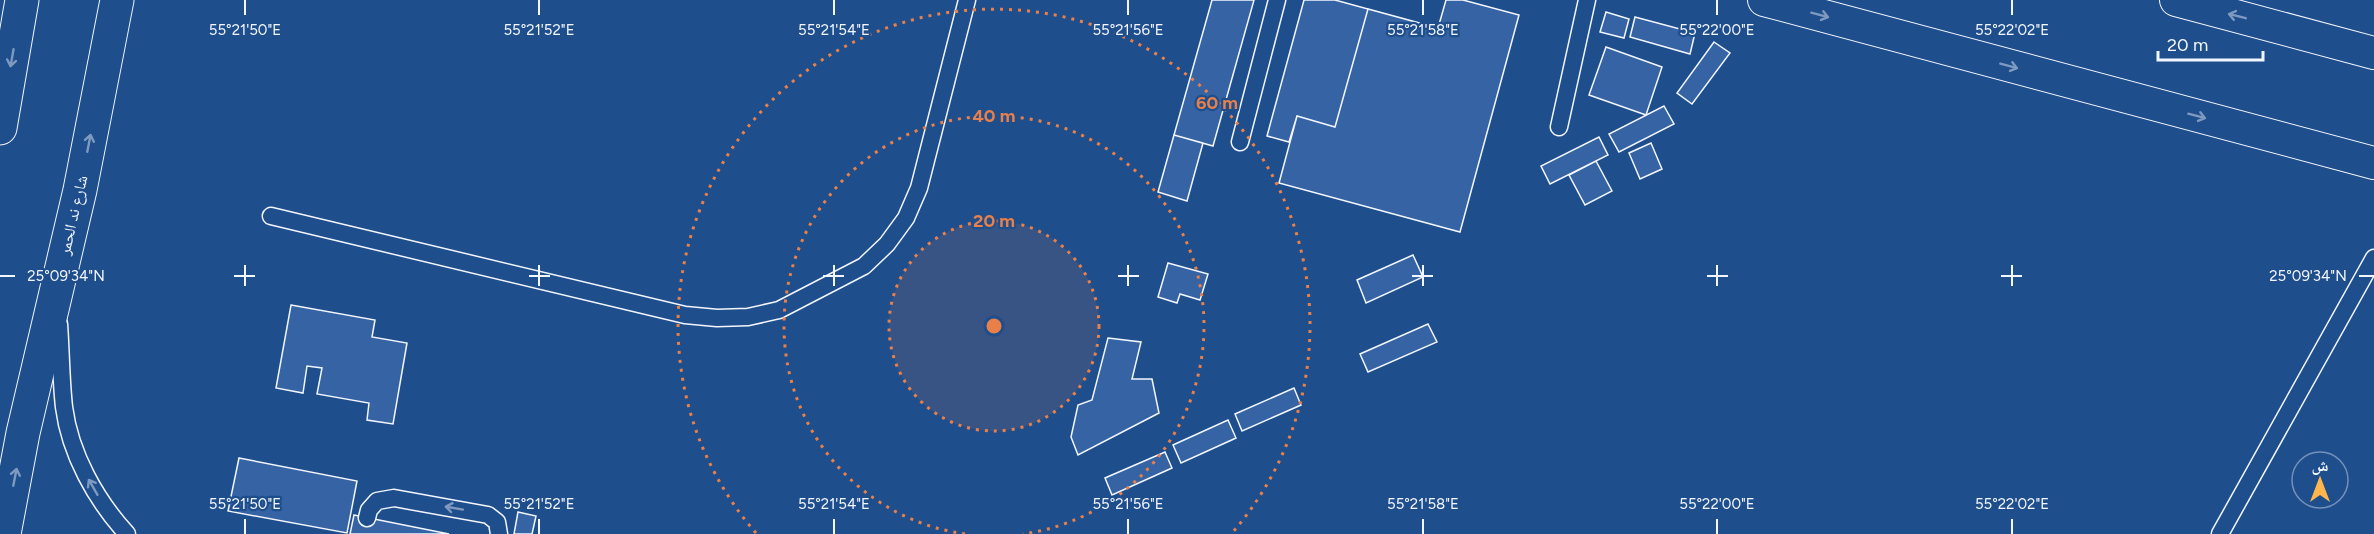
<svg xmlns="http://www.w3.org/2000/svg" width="2374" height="534" font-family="Figtree,'Noto Naskh Arabic',sans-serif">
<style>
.building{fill:#3563a3;stroke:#f2f6ff;stroke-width:1.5}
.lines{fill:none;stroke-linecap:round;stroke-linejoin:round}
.service-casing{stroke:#f2f6ff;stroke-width:19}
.minor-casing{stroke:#f2f6ff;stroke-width:34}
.primary-casing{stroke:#f2f6ff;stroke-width:35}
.service{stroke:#1f4e8c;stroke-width:16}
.minor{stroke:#1f4e8c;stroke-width:32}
.primary{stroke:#1f4e8c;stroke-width:33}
.oneway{stroke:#7e9ac0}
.ticks{fill:none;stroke:#f2f6ff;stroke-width:2}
.ring{fill:none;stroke:#ea8049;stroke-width:3;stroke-dasharray:3 6}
.labels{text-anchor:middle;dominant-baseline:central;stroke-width:4.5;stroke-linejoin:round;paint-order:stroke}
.street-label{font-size:16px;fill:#f2f6ff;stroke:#1f4e8c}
.ticks-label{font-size:15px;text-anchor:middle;fill:#f2f6ff;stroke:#1f4e8c;stroke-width:4.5;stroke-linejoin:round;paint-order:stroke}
.centre{fill:#ea8049;stroke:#1f4e8c;stroke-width:3}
.ring-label{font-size:18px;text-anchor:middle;font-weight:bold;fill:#ea8049;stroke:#1f4e8c;stroke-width:4.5;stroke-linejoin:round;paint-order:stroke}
</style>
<rect width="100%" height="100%" fill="#1f4e8c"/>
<!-- building -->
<path class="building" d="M1212,0H1254L1213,146L1174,135Z
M1304,0H1335L1368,9L1335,127L1297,116L1289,142L1267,136Z
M1446,0H1463L1519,15L1460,232L1279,183L1297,116L1335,127L1368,9L1438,28Z
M1606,12L1629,19L1624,38L1600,32Z
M1635,17L1695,33L1690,54L1630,37Z
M1714,42L1730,53L1692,104L1677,93Z
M1606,47L1662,67L1646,115L1589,95Z
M1664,106L1674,124L1619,152L1609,134Z
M1174,135L1203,143L1187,201L1158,192Z
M1599,137L1608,155L1550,184L1541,166Z
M1651,143L1662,169L1640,179L1629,153Z
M1596,161L1612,191L1585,205L1569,175Z
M1413,255L1423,277L1366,303L1357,280Z
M1168,263L1208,274L1200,300L1180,294L1177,303L1158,297Z
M291,305L375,320L372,337L407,343L393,424L367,420L369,403L317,394L322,368L307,366L303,393L276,388Z
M1428,324L1437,342L1368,372L1360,354Z
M1108,338L1141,342L1132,379H1152L1159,413L1078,455L1071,437L1078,405L1092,400Z
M1294,388L1301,405L1242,431L1235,414Z
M1228,420L1236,438L1181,463L1173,445Z
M1165,452L1172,468L1112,495L1105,478Z
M239,458L357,481L347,533L228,511Z
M518,512L536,516L532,534H514Z
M354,515L449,534H350Z"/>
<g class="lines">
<defs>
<path id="service" d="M1559,127L1587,0
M1240,142L1277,0
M271,216L685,315L717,318L748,317L779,310L864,266L887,244L906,218L919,188L967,0
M59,324C61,352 61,380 64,407C70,454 96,500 127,534
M367,518L369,510L377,501L394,498L488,515L497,522L499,534
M2220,534L2374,258"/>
<path id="minor" d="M1764,0L2374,163
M2176,0L2374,53"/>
<path id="primary" d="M0,128L22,0
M4,534L23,433L80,190L117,0"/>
</defs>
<!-- service casing -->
<use href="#service" class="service-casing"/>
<!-- minor casing -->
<use href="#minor" class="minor-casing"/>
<!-- primary casing -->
<use href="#primary" class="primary-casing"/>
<!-- service -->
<use href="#service" class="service"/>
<!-- minor -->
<use href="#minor" class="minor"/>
<!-- primary -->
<use href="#primary" class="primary"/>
</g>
<!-- one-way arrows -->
<defs><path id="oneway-shaft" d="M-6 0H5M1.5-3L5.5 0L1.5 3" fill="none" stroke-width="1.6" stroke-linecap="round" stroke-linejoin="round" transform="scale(1.5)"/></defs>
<g class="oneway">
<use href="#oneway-shaft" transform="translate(1820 15) rotate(15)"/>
<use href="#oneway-shaft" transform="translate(2237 16) rotate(-166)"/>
<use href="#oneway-shaft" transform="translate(12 58) rotate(100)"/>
<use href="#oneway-shaft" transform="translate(2009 66) rotate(15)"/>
<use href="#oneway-shaft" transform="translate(2197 116) rotate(15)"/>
<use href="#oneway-shaft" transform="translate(89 143) rotate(-79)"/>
<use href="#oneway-shaft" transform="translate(15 477) rotate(-79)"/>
<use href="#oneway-shaft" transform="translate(93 487) rotate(-120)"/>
<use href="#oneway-shaft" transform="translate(454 508) rotate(-170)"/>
</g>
<!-- ticks -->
<path class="ticks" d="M245,0V15M539,0V15M834,0V15M1128,0V15M1423,0V15M1717,0V15M2012,0V15M245,265V286M539,265V286M834,265V286M1128,265V286M1423,265V286M1717,265V286M2012,265V286M0,276H15M234,276H255M529,276H550M823,276H844M1118,276H1139M1412,276H1433M1707,276H1728M2001,276H2022M2359,276H2374M245,519V534M539,519V534M834,519V534M1128,519V534M1423,519V534M1717,519V534M2012,519V534"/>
<!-- distance rings -->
<circle cx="994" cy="326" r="105" fill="#ea8049" fill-opacity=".12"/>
<g class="ring">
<circle cx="994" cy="326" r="105"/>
<path d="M965 534A210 210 0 1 1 1023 534"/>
<path d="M756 533A316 316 0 1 1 1232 533"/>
</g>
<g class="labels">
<!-- street labels -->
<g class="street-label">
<text transform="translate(73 215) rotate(-77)">شارع ند الحمر</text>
</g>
</g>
<g class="ticks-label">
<text x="245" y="35">55°21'50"E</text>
<text x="539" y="35">55°21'52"E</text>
<text x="834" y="35">55°21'54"E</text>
<text x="1128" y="35">55°21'56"E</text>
<text x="1423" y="35">55°21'58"E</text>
<text x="1717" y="35">55°22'00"E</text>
<text x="2012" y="35">55°22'02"E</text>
<text x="66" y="281">25°09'34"N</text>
<text x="2308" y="281">25°09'34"N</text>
<text x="245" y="509">55°21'50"E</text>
<text x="539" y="509">55°21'52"E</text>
<text x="834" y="509">55°21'54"E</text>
<text x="1128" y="509">55°21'56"E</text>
<text x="1423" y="509">55°21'58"E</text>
<text x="1717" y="509">55°22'00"E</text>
<text x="2012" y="509">55°22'02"E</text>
</g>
<circle cx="994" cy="326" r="9" class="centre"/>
<g class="ring-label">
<text x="1217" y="109">60 m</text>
<text x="994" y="122">40 m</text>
<text x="994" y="227">20 m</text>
</g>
<!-- north arrow -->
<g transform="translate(2320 480)"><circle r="28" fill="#1f4e8c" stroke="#7391ba" stroke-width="1.5"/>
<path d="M0-4.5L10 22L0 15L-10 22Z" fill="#ffb74d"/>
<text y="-9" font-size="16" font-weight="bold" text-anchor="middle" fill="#f2f6ff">ش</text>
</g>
<!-- scale -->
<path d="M2158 51v9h105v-9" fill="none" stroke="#f2f6ff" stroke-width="3"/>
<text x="2167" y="51" font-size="18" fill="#f2f6ff" stroke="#1f4e8c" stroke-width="4.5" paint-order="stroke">20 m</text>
</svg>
